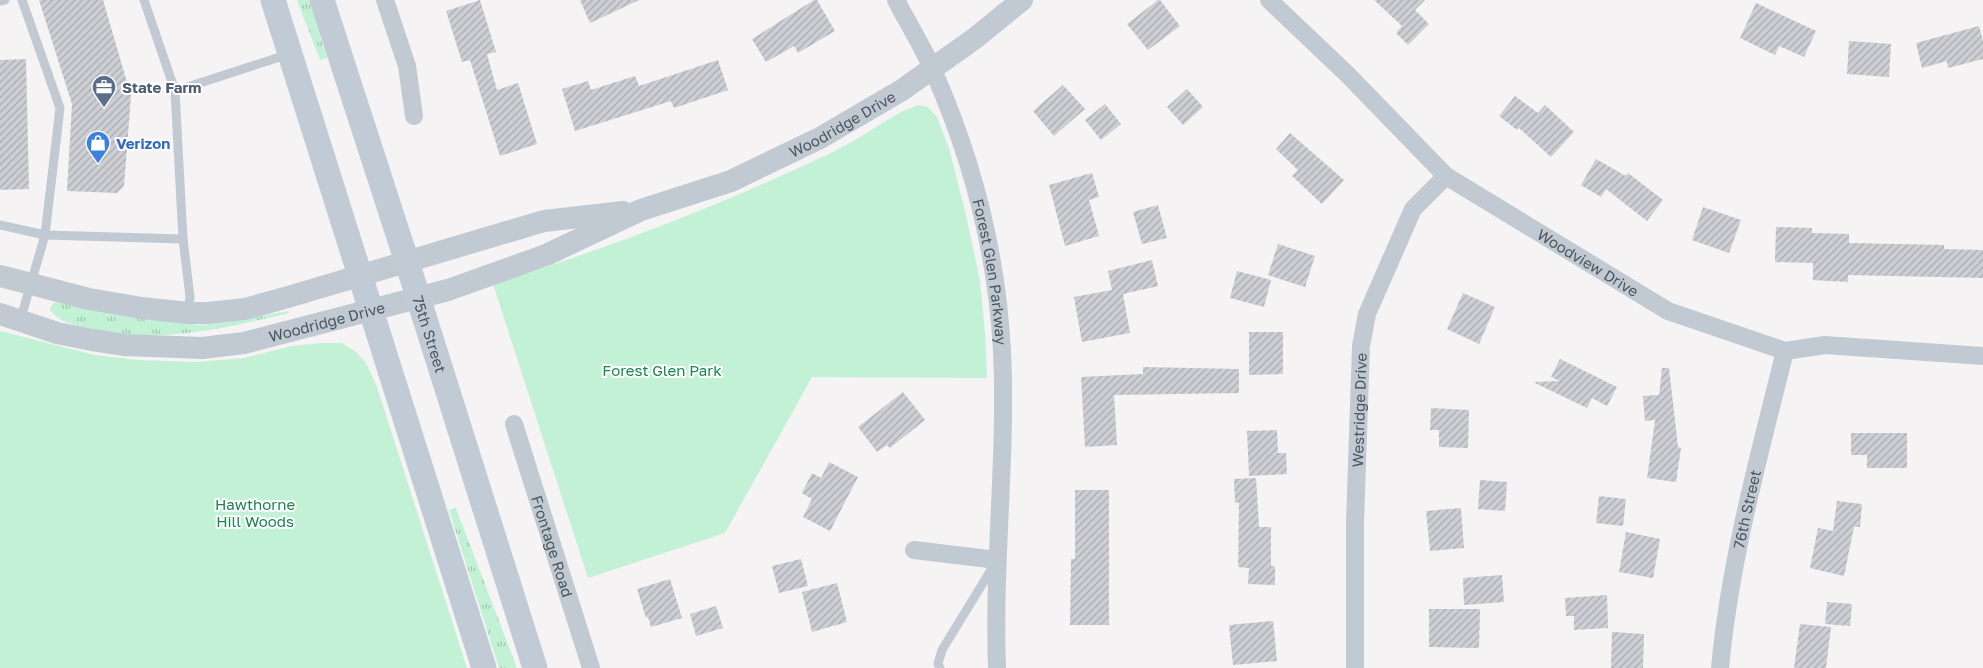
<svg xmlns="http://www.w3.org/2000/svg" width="1983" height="668" font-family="'Golos Text',sans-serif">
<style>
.grass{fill:url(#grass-tufts)}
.green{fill:#c3f1d5}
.building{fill:url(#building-hatch)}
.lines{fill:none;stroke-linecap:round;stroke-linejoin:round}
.service{stroke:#c1cad2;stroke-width:9}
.minor{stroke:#c1cad2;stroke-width:18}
.tertiary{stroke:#c1cad2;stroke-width:22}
.secondary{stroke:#c1cbd6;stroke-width:25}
.labels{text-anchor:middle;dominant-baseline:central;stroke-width:4;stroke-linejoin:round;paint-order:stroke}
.service-label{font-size:15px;font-weight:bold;fill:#4e5e75;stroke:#fff;text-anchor:start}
.street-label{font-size:15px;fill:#4a5661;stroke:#fff}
.shop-label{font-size:15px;font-weight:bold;fill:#366cbe;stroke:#fff;text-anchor:start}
.park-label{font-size:15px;fill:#17864f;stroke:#fff}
</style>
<defs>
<pattern id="grass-tufts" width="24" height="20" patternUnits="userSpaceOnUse" patternTransform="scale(1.25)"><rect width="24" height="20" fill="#c3f1d5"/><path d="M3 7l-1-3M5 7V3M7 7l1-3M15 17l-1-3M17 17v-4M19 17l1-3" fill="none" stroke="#a0c6b0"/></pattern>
<pattern id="building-hatch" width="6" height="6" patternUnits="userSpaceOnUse" patternTransform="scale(1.25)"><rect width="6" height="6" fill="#cdcfd5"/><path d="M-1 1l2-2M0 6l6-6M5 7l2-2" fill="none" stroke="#a8abb0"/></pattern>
</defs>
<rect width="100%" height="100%" fill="#f5f3f3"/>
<!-- grass -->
<path class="grass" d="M297,0H309L327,58L320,60Z
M55,302L199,325L229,322L288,311L289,313C221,329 160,344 91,329C76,326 60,323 50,310L51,306Z
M456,508L459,516L517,668H499L449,510Z"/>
<!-- green -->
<path class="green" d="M918,105L928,107L937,117L949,148L966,215L980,281L985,333L987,378L812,377L725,533L588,578L493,284C595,252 697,215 794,170C817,160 840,149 862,136C880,125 897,112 918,105Z
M0,331L95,355L138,360L196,362L244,358L292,346L321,343H342L356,352L366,363L377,387L467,668H0Z"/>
<!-- building -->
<path class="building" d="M39,0H103L131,96L124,186L117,193L67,191L72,104Z
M480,0L496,52L487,54L497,90L518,83L537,144L500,156L470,60L462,62L446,11Z
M580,0H639L590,23Z
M814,0H817L835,31L798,53L794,46L766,62L752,39Z
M1158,0H1160L1180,26L1148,50L1127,24Z
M1374,0H1425L1415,10L1429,24L1408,45L1396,33L1402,26Z
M1756,3L1816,31L1804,57L1779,46L1775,55L1740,38Z
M1979,26L1983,41V59L1948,68L1947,61L1922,68L1916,43Z
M1849,41L1891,44L1889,77L1847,74Z
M26,59L29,189L0,190V60Z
M718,60L728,90L674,108L671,101L575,131L562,89L588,81L591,90L635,76L639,86Z
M1063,85L1085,109L1054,136L1033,111Z
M1187,89L1203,107L1183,125L1167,107Z
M1515,96L1538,113L1545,105L1574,132L1551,157L1519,128L1517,130L1499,116Z
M1105,104L1121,124L1101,140L1085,120Z
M1290,133L1344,180L1322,204L1292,176L1298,170L1276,149Z
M1596,159L1626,176L1628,173L1663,200L1647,221L1606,189L1601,197L1581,185Z
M1092,173L1099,197L1089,200L1099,236L1065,246L1049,185Z
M1158,205L1167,238L1142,244L1133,212Z
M1703,207L1741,220L1729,253L1692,240Z
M1776,227L1812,228V233L1849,234V243L1944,245V249L1983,250V278L1848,275V282L1813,280V263L1775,262Z
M1278,244L1315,256L1305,287L1268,275Z
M1152,260L1158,286L1123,294L1130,333L1082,342L1074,297L1112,290L1108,271Z
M1237,271L1271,280L1264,307L1230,298Z
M1463,293L1495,307L1479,344L1447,329Z
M1249,332H1283V374L1249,375Z
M1560,359L1617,387L1607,406L1592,398L1587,408L1533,382L1560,381L1551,377Z
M1143,367L1239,369V393L1114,395L1117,445L1085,447L1081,377L1143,374Z
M1662,368H1669L1678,447L1681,448L1676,482L1647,478L1655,420L1645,421L1643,396L1659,395Z
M903,392L925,420L890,448L887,445L877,452L858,427Z
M1431,408L1469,410L1468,448L1439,447V430H1430Z
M1277,430L1278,453H1286L1287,474L1249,476L1247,431Z
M1851,433H1907V468H1867V455H1851Z
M829,462L858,477L830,531L803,517L812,499L802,493L812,473L821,478Z
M1256,478L1259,527H1271V566H1275V585L1248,584L1249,568L1238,567L1239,502L1235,503L1234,479Z
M1480,480L1507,482L1505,511L1478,509Z
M1075,490H1109V625H1070L1071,559H1075Z
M1599,496L1626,499L1623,526L1596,523Z
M1837,501L1862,504L1860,527H1854L1844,576L1810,568L1818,528L1833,531Z
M1461,508L1464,548L1430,551L1426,511Z
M1626,532L1660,539L1653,578L1619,572Z
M801,559L808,586L779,593L772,566Z
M1502,575L1504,602L1464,605L1463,578Z
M670,579L682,618L651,627L648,617L646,618L637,589Z
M837,583L847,622L812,632L802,592Z
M1607,595L1608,628L1574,630V616H1566L1565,598Z
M1827,602L1852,604L1850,626L1825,624Z
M716,606L723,628L696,636L690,614Z
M1429,609H1480L1479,648L1429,647Z
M1273,621L1277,661L1233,665L1229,625Z
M1800,624L1831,627L1826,668H1794Z
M1612,632L1644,634L1643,668H1611Z"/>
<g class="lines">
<!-- service -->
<path class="service" d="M144,0L175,91L183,239L190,297L188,313
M0,1L5,0
M175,91L289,54
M0,225L45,235L183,239
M20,321L45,235L60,108L22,0
M940,668L938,664L942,650L994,565"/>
<!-- minor -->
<g class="minor">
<path d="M385,0L407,66L414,116"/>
<path id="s1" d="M896,0C908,23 922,46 933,70C972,158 997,255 1002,351C1007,457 993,562 997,668"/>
<path id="s2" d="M1269,0L1348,75L1446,176L1668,311L1785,351L1825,345L1983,356"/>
<path id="s3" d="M514,424L591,668"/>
<path d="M914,550L997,560"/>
<path id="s4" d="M1355,668V523L1361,346L1367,314L1413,209L1446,176"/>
<path id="s5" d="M1720,668C1730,560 1759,456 1785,351"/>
</g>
<!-- tertiary -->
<g class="tertiary">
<path d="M0,276L89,299L142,308L188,313H208L245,309L288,297L544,221L623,212"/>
<path id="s6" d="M0,314L57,333L92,340L125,345L202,348L244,343L448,290L546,255L641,210L731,181L820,138L902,90L974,39L1022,0"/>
</g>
<!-- secondary -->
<g class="secondary">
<path d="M273,0L484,668"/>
<path id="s7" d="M322,0L407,262L535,668"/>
</g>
</g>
<!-- icons -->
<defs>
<symbol id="office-pin" viewBox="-11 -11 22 30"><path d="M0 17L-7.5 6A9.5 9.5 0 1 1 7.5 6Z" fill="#5c6f8a" stroke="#fff"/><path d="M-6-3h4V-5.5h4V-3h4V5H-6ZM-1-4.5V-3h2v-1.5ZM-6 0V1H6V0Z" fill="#fff"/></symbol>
<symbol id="shop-pin" viewBox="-11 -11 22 30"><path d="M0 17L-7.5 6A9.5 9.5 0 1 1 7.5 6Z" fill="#3f7fe0" stroke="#fff"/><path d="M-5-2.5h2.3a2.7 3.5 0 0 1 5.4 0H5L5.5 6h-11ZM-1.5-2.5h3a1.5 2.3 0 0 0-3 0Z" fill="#fff"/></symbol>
</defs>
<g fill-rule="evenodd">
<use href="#office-pin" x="90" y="73" width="28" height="38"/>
<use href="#shop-pin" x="84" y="129" width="28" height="38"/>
</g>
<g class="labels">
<!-- service labels -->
<g class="service-label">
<text x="122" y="87">State Farm</text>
</g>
<!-- street labels -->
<g class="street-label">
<text stroke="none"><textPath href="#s6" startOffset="888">Woodridge Drive</textPath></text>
<text stroke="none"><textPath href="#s2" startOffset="416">Woodview Drive</textPath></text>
<text stroke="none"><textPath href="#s1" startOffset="290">Forest Glen Parkway</textPath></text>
<text stroke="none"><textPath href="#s6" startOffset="334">Woodridge Drive</textPath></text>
<text stroke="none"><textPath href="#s7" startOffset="351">75th Street</textPath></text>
<text stroke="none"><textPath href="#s4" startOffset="258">Westridge Drive</textPath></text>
<text stroke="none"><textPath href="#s5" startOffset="161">76th Street</textPath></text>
<text stroke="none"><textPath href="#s3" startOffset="128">Frontage Road</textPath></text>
</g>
<!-- shop labels -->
<g class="shop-label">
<text x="116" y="143">Verizon</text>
</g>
<!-- park labels -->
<g class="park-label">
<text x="662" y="370">Forest Glen Park</text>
<text x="255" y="504">Hawthorne<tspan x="255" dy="17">Hill Woods</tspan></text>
</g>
</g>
</svg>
